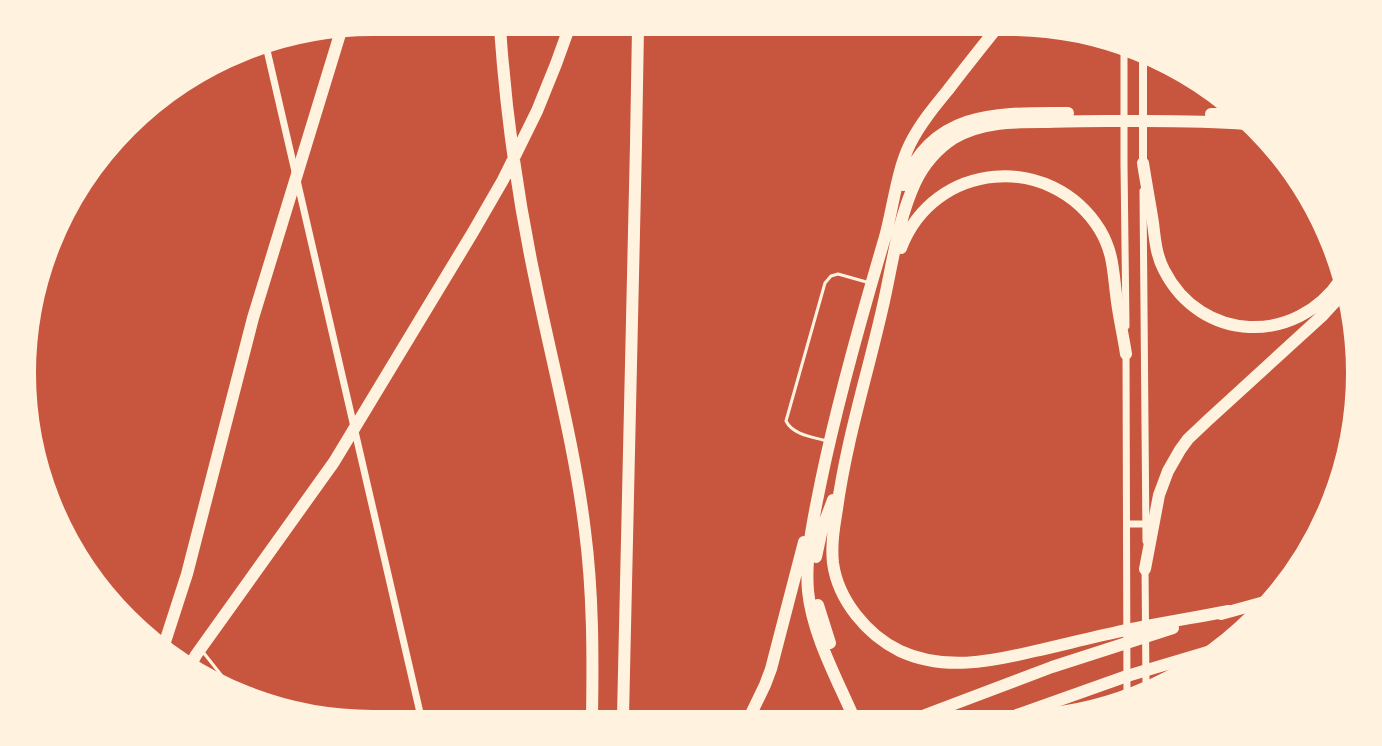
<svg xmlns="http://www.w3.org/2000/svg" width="1382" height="746" font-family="'Noto Serif',serif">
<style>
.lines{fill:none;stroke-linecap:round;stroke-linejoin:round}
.service{stroke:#fff3e0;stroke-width:3}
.tertiary{stroke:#fff3e0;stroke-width:7}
.secondary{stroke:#fff3e0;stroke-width:8}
.motorway{stroke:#fff3e0;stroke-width:12}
.rim{fill:none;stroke:#fff3e0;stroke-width:2}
</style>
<rect width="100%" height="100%" fill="#c8553d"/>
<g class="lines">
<!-- service -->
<path class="service" d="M827,441C813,437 793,435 786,421L825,283L831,276L838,274L870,283
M203,652L222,676L223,681"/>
<!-- tertiary -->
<path class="tertiary" d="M266,46L421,717
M1124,51V164L1126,326
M1143,191L1146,541
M1126,351L1127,696
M1127,524H1146
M1145,565L1146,687"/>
<!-- secondary -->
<path class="secondary" d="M1143,58V163"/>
<!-- motorway -->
<path class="motorway" d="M500,28C506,114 518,200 536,284C553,367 575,448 585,531C593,593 593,655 592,717
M1211,114H1237
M1143,163C1146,183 1150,203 1153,223C1155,239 1156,255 1164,270C1201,343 1296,346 1341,279
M903,185C933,109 1000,113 1068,113
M901,248C934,161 1051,151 1100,230C1113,252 1113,270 1116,294C1118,314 1123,334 1126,354
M816,557L822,529L833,500
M1145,569L1159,495L1168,471L1180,450L1188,439L1207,421L1323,315L1344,292
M818,605L830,643
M1229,611C1192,618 1154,624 1117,632C1089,638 1062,645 1035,651C990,662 943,671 900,651C867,635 838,600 833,563C831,545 834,527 837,509C846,442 867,376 882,310C892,268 897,222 915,183C924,164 937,149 954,138C983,121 1016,122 1048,122C1068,121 1088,121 1108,121C1154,121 1200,120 1246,124
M1221,614L1268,601
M165,642L187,574L253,318L340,34
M191,664L196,655L334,462L473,232L503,180L537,111L556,64L569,28
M925,715L1052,667L1173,628
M1017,715L1127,676L1211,651
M623,716L636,144L638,28
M750,716L765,685L771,669L804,542
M853,716C836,677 812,633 808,591C805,554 814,516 821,481C838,399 861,318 885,237C893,208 897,170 910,144C920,124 934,107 948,90C964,69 980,49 996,29"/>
</g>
<!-- crop -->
<path d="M0 0H1382V746H0ZM373 35H1009A338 338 0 0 1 1347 373V373A338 338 0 0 1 1009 711H373A338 338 0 0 1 35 373V373A338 338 0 0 1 373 35Z" fill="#fff3e0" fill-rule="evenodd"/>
<path class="rim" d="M373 35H1009A338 338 0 0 1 1347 373V373A338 338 0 0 1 1009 711H373A338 338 0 0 1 35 373V373A338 338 0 0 1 373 35Z"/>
</svg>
